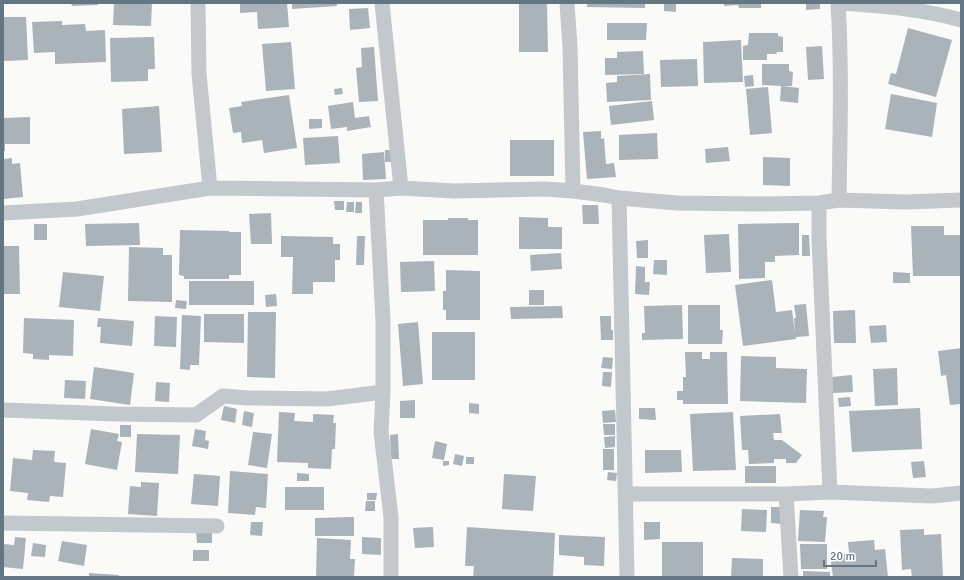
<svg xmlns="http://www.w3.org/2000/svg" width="964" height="580" font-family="Signika,sans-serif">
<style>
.building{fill:#aab3b9}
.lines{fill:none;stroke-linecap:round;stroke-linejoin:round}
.minor{stroke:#c3c8cc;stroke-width:15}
</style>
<rect width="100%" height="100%" fill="#fafaf8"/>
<!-- building -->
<path class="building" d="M71,3H98V5L72,6Z
M114,3H152L151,26L113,25Z
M240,3H287L289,27L258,29L257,12L240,13Z
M292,3H337V6L292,9Z
M519,3H547L548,52H519Z
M587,3H645V8L587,7Z
M664,3H676V12L664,11Z
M724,3H761V8H739L738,5L724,6Z
M806,3H820V9L806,10Z
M368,8L370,28L350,30L349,9Z
M3,17H26L28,60L3,61Z
M62,21V25L85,24L86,31L105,30L106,62L55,64V52L34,53L32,22Z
M607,23H647L646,40H607Z
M908,28L952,40L936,97L888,84L891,73L896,74Z
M749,33H778V36L783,37V52H776L777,54H767V60H743V46L748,45Z
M154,37L155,69H148V81L111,82L110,38Z
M741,40L743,82L704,83L703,42Z
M291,42L295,89L266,91L262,44Z
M822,46L824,79L808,80L806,47Z
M374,47L378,101L359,102L356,68L362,67L361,48Z
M643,51L644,74L605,75V58H617V52Z
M697,59L698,86L661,87L660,60Z
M762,64H789V71L793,72L792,86H783L799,88L798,103L780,101L781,86L762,85Z
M650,74L651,100L607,102L606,83L617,82V76Z
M753,75L754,86L745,87L744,76Z
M768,87L772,133L750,135L746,89Z
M342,88L343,94L335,95L334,89Z
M891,94L937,103L932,137L885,129Z
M289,95L297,148L264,153L262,140L242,143L241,132L233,133L229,108L242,106L241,102Z
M652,101L654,120L611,125L609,106Z
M353,102L355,118L369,116L371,127L347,131V127L331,129L328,106Z
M159,106L162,152L124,154L122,109Z
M30,117V144H5V151H3V118Z
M309,119H322V128L309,129Z
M601,131V139L604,138L606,164L614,163L616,177L587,179L583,132Z
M657,133L658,159L619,160V135Z
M338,136L340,163L305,165L303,138Z
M510,140H554V176H510Z
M728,147L730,161L706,163L705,149Z
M385,150H393V162H385Z
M384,152L386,179L363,180L362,154Z
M763,157L790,158V186L763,185Z
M12,158V164L20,163L23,197L3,199V159Z
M334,201H344V210H335Z
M347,202H354V212H346Z
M356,202H362V213H355Z
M582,205H598L599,224H583Z
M271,213L272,244H251L249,214Z
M519,217L548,218V227H562V249H519Z
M448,218H468V220H478V255H423V220H448Z
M139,223L140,245L86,246L85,224Z
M799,223V255L775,256V262H765V278L739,279L738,224Z
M34,224H47V240H34Z
M911,226H944V235H961V276H913Z
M180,230L229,231V232H241V275H229V279H184V276L179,275Z
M729,234L731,272L706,273L704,235Z
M802,235H809L810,256H802Z
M281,236L333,237V244H340V260H335V282H313V294H292L293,257H281Z
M357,236H365L364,265H356Z
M648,240V258H637L636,241Z
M3,246H19L20,294H3Z
M129,247L163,248V255H172V302L128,301Z
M561,253L562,269L531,271L530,255Z
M654,260H667V275L653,274Z
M434,261L435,291L401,292L400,262Z
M636,266L645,267V282H650L649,295L635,294Z
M446,270L480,271V320H446V310H443V291H446Z
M63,272L104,276L100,311L59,307Z
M893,272L910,273V283H893Z
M772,280L776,312L792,310L795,333L794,318H796L794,305L806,304L809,336L796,337V339L743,346L735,285Z
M189,281H254V305H189Z
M529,290H544V305H529Z
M276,294L277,306L266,307L265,295Z
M176,300L187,301L186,309L175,308Z
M682,305L683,339L642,340V333H645L644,306Z
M688,305H720V330H723L722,344H688Z
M562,306L563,318L511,319L510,307Z
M855,310L856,343H834L833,311Z
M248,312H276L275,378L247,377Z
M204,314H244V343L204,342Z
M182,315L201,316L199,365H190V370L180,369Z
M155,316L177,317L176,347L154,346Z
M600,316H611V330H613V340H601Z
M24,318L74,320L73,356L49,355V360L33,359V354L23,353Z
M98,318L134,321L132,346L100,343L101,327H97Z
M418,322L423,384L403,386L398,324Z
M886,325L887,342L871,343L869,326Z
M432,332H475V380H432Z
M961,348V404L950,405L946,375L941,376L938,351Z
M685,352H702V359H710V352H727L728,404H683V400H677V391H683V377H686Z
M741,356L776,357V368L807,369L806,403L740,401Z
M603,357L613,358L612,369L601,368Z
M94,367L134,373L130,405L90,399Z
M897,368L898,405L875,406L873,369Z
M603,372H612L611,387L602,386Z
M852,375L853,392L833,393L832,377Z
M65,380L86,381L85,399L64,398Z
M156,382L170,383L169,402L155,401Z
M850,397L851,406L839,407L838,398Z
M415,400V418H400V401Z
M469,403L479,404V414L469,413Z
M224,406L237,409L235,423L221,420Z
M639,408H655L656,420L639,419Z
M920,408L922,449L852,452L849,411Z
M615,410L616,422L603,423L602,411Z
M244,411L254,413L252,427L242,425Z
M279,412L295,413L294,421L313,422V414L334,415L333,423H336L335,449H332L331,469L308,468V463L277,462Z
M733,412L736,470L693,471L690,414Z
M780,414L782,433H773L774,440H782L802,455L796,463H786V459H774V463L749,464L748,450H742L740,416Z
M603,424H615V435H604Z
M120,425H131V437H120Z
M91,429L119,434L117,441L122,442L117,470L85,464Z
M195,429L206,431L205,440L209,441L208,449L192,446Z
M253,432L272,434L267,468L248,465Z
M137,434L180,435L178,474L135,472Z
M398,434L399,459H391L390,435Z
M615,436V447L605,448L604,437Z
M435,441L447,444L444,460L432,458Z
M603,449H614V470H603Z
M33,450L55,451L54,462L66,463L63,497L50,496L49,502L27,500L28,493L10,491L13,458L32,460Z
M645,450H681L682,472L645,473Z
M455,454L464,456L462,466L453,464Z
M466,457H474V464H466Z
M443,461H449V465L443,466Z
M924,461L926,477L913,478L911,462Z
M745,466H776V483H745Z
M230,471L268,474L266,508L256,507L255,515L228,513Z
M608,472L617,473L616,481L607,480Z
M297,473L309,474V481H297Z
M194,474L220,476L218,506L191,504Z
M504,474L536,476L533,511L502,509Z
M141,482L159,483L157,516L128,514L130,486L141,487Z
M285,487H324V510H285Z
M367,493H377L376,500H367Z
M366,501H375V511H365Z
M771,507H783V524L771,523Z
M742,509L767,510L766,532L741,531Z
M800,510L824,511L823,517H827L825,542L798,541Z
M354,517V536H315V518Z
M251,522H263L262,536L250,535Z
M644,522H660V539L644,540Z
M433,527L434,547L415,548L413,528Z
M467,527L555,533L553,577H473L474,566H465Z
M212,528V543H197L196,529Z
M924,529V535L941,534L943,577H912L911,569L902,570L900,530Z
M559,535L605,537L604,566L584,565V557L559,555Z
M15,537L26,538L23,569L3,567V544L14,545Z
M362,537L381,538V555L362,554Z
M317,538L351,540L350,559H355L354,577H316Z
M874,540L875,550L885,549L888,577H833L830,555L849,553L848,542Z
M62,541L87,545L84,566L58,561Z
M662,542H703V577H662Z
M33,543L46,545L45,557L31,556Z
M800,544H827V569H801Z
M193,550H209V561H193Z
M732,558L763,559V577H731Z
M803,571L830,572V577H803Z
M89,573L119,575V577H89Z"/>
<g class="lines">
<!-- minor -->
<path class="minor" d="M198,3L199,74L210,188
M382,3L401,188
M567,3L570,47L573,191
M838,3C842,69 840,134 839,200
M842,3C882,6 923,9 961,20
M376,190L383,320V392L381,432L391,517V577
M619,198L624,431L627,577
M819,203V239L830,492
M3,213L77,209L210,188L376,190L401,188L454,191L546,189L573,191L604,195L619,198L677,203L756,204L819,203L839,200L905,202L961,200
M3,410L116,414L196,415L223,396L248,398L327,399L383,392
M625,494H786L830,492L932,496L961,493
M786,494L791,577
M3,523L217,526"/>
</g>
<!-- border -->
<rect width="964" height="580" fill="none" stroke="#657683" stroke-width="8"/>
<!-- scale -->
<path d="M824 560v6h52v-6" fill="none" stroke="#657683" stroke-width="2"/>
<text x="830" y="560" font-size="12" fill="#657683" stroke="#ffffff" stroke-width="3" paint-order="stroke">20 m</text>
</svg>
